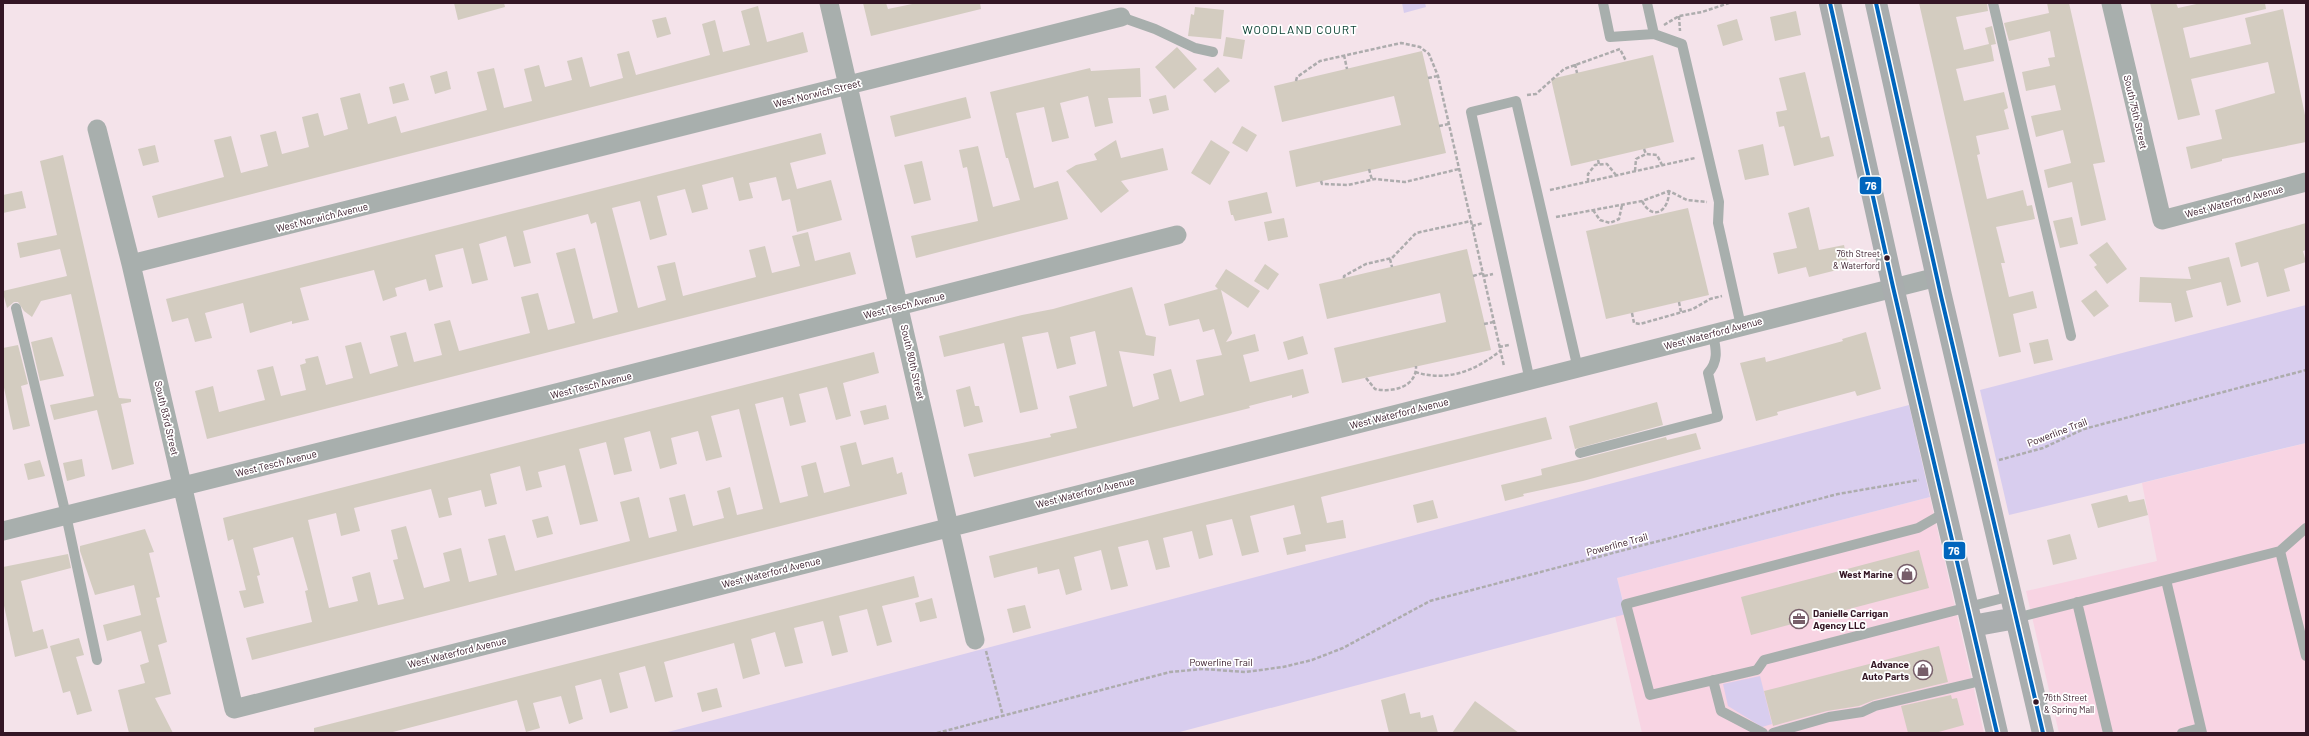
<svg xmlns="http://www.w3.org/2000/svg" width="2309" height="736" font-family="Barlow,sans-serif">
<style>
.built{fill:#f8d4e3}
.green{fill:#d8cdee}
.building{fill:#d3ccc0;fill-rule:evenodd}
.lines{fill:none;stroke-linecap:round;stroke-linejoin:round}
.path{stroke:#adacad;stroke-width:2.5;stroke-dasharray:4 2;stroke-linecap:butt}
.lane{stroke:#a8afad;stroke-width:10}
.street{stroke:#a8afad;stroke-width:19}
.secondary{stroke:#a9adae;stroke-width:22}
.bus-1-casing{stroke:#fff;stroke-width:7}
.bus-1{stroke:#0065bd;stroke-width:4}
.bus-dot{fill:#341625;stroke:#fff;stroke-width:1.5}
.labels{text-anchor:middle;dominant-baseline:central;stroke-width:3.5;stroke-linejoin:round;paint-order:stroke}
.bus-label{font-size:9px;fill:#341625;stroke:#fff;text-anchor:end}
.street-label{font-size:10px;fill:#341625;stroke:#fff}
.poi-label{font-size:10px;font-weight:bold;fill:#341625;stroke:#fff;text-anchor:end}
.quarter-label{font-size:12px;letter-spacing:1px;fill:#033b2d;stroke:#fff}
.line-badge{stroke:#fff;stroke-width:1.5}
.badge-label{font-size:11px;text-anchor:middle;font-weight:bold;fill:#fff}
</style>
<rect width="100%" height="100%" fill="#f4e3ea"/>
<!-- built -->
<path class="built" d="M2306,443V733H2059L2026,591L2157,561L2142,483Z
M1930,497L1984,733H1642L1615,616L1626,613L1617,578Z"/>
<!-- green -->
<path class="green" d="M1402,3H1425L1426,7L1404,13Z
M2306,305V443L2009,515L1980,390Z
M1909,405L1930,497L1617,578L1626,614L1176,733H664Z
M1760,676L1772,724L1762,727L1728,706L1723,684Z"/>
<!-- building -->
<path class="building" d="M454,3H504L505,7L458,20Z
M863,3H886L888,9L917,3H980L981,9L871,36Z
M1919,3H1987L1988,11L1956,17L1964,50L1989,44L1985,28L1992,26L1996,44L1991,45L1994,61L1956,69L1964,101L2004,92L2008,108L2004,110L2009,129L1976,136L1980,154L1977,155L1987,199L2023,190L2027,206L2032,205L2035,219L1996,227L2005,263H2001L2009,297L2033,291L2037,308L2013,314L2021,352L1999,357Z
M2047,3H2069L2105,162L2093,164L2106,220L2081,226L2072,182L2048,188L2044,170L2071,163L2063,130L2036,137L2031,116L2061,110L2055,85L2026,91L2022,72L2050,66L2048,58L2055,57L2050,31L2009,41L2004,23L2049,13Z
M2150,3H2176L2178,8L2201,3H2265L2266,9L2183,28L2190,58L2251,44L2245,18L2283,9L2306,120V142L2222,159V161L2191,169L2186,147L2222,139L2215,110L2275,93L2268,62L2191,79L2200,115L2178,120Z
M758,6L767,42L803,32L808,52L158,218L152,196L224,177L214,140L231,136L241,173L268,166L260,135L276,131L282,154L309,147L302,117L318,113L324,136L348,129L340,98L360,93L368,124L396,116L401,133L487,110L477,72L494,68L504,108L532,101L524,69L539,65L545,87L572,80L567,61L582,57L590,87L623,78L617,54L629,51L636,75L710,55L702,24L715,20L723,52L750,45L741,11Z
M1195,7L1224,10L1221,39L1188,36L1191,14L1194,15Z
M1796,11L1801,35L1775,41L1770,17Z
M666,17L671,34L657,38L652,20Z
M1737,19L1743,40L1723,46L1717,25Z
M1226,37L1245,40L1242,59L1223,56Z
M1177,47L1197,69L1174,89L1155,67Z
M1422,51L1446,153L1296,187L1289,151L1401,125L1394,96L1282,122L1274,86Z
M1653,55L1674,142L1571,166L1551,79Z
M1218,67L1230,81L1215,93L1203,80Z
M1090,68L1091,71L1140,68L1141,97L1108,98L1113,123L1095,127L1088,96L1060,103L1069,138L1052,142L1044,107L1016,113L1034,188L1058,181L1068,219L916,258L911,236L978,221L967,167L963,168L959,150L978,146L993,207L1020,200L1008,158H1006L990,92Z
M447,71L451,89L435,94L430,76Z
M1805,72L1821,138L1829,136L1834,156L1794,166L1784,126L1779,127L1776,112L1787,110L1779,78Z
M404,83L409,100L393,104L389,87Z
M1166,95L1169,110L1153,114L1149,99Z
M966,97L971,118L895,137L890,116Z
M1242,126L1257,135L1247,152L1232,143Z
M821,133L826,154L790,163L797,189L831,180L842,220L797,232L790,199L782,201L776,177L749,183L753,198L739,201L733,177L702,185L708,209L692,213L685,189L657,196L667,235L650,240L640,201L612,208L622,246L638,308L666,300L657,266L675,262L683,296L756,277L749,250L765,246L772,273L800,266L792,236L808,232L815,261L850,252L856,274L207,439L195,391L213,386L219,412L265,400L257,370L273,366L281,396L306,390L300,365L306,363L305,359L318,356L326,385L353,378L345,346L361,342L370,374L398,366L390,336L406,332L414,362L442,355L434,324L450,320L459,351L530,333L521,297L538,293L548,330L575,323L556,253L575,248L593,319L618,312L596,222L591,224L588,214L523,231L531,263L514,267L506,236L479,244L488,280L472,284L463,248L435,255L443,287L429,291L426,279L395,288L397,296L383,301L374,270L300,288L309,320L292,324V321L250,333L243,303L205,313L212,338L195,342L188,318L172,322L166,299Z
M1116,140L1121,158L1163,148L1168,170L1121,181L1129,191L1101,213L1066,171L1076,165L1097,160L1094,154Z
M1211,140L1230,152L1210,185L1191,173Z
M1763,144L1769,175L1745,180L1738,150Z
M155,145L159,162L143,166L138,149Z
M63,155L117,391L119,398L131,399V402L121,404L134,464L112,470L97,410L54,420L50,405L94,396L71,294L41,301L32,317L24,311L18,302H14L7,308L3,293V291L67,276L60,249L20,258L17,243L57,235L40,161Z
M922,161L931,200L914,204L904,165Z
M22,191L26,208L3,213V195Z
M1267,192L1272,213L1235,221L1233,215H1231L1228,201Z
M1809,207L1819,250L1844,245L1849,267L1809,277L1806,267L1778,274L1773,253L1797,248L1788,213Z
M1688,208L1709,295L1606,319L1586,231Z
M2072,217L2078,244L2060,248L2053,221Z
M1284,218L1288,237L1268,241L1264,222Z
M2306,223V250L2303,251L2306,262L2284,269L2290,291L2267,297L2258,262L2241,267L2235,243Z
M2107,242L2127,269L2107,284L2094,267L2097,265L2089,255Z
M1467,249L1491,350L1342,383L1334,348L1446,322L1440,293L1327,319L1319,284Z
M2229,257L2241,302L2227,306L2221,282L2186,291L2193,317L2175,322L2171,303L2139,302L2140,277L2191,279L2188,267Z
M1265,264L1279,274L1268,290L1254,281Z
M1226,269L1260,291L1248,308L1221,290L1232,333L1226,342L1255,334L1259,351L1243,355L1250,382L1303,369L1309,393L1292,398V395L1249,406L1250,408L974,477L968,454L1051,437L1050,434L1077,428L1069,396L1107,386L1095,331L1070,337L1076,364L1057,369L1048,332L1022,337L1038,409L1020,413L1004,343L944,357L939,336L1022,315L1053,309L1132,287L1146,335L1156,337L1154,356L1119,351L1133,407L1159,399L1153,374L1171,369L1180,402L1204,395L1196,360L1222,355L1214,329L1203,332L1199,319L1169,326L1164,304L1218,289L1215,286Z
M2096,290L2109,306L2094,317L2081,301Z
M1866,332L1881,389L1857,396L1855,391L1777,412L1778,415L1756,421L1740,363L1765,357L1766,362L1843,341L1842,339Z
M1303,336L1308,354L1288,360L1283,342Z
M52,337L64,376L40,381L31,342Z
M2048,339L2053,360L2034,364L2029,343Z
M18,345L28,384L21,386L30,426L13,430L3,383V348Z
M874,352L879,373L843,383L851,416L836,420L827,387L799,394L806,422L790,426L783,397L755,404L780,503L808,496L801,466L816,462L824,493L850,486L840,446L856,442L862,465L893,457L897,474L902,472L907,494L252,660L246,638L312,622L305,591L308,590L293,537L253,548L260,575L257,576L264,603L244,608L239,591L246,590L233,539L228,541L223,518ZM739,409L763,509L737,515L730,487L717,491L724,518L693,526L685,494L669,498L677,531L649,538L639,497L620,502L630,541L515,571L505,535L488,539L497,575L469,582L461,548L443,553L450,581L424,588L406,526L391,530L398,559L393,560L404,599L378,605L370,572L352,577L358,601L329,608L308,520L336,513L341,536L360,531L354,508L431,489L439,518L452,515L448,498L481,490L485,507L497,504L490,474L520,466L526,491L542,487L538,472L565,465L580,525L598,521L579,449L606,442L614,475L632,471L624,438L650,431L660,469L677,464L671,438L698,431L706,461L722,457L711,416Z
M970,386L975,406H979L983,422L964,427L956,390Z
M1657,402L1663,425L1575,449L1569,426Z
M886,405L889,419L864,425L860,411Z
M1546,417L1552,439L1321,497L1327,523L1343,520L1346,538L1305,545L1306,551L1287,555L1283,538L1301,534L1294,505L1250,516L1259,552L1242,556L1232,519L1206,525L1213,555L1199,559L1192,531L1163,538L1170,567L1156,570L1148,540L1118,547L1128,586L1111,590L1101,550L1074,557L1082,590L1066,595L1059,569L1038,574L1037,567L994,578L989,556Z
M1696,433L1701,449L1583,481L1523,494L1524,496L1505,501L1501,485L1542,475L1541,469L1666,437L1667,440Z
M82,459L85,476L67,481L63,463Z
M40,460L45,476L28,480L24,464Z
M2127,495L2129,502L2144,499L2148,515L2098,528L2091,504Z
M1433,500L1438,518L1417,523L1413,505Z
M548,516L553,534L537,538L532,520Z
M145,529L154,552L149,553L160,597L156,598L167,642L158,645L171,694L155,698L173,733H129L118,690L145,683L140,665L149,662L141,631L107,641L103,625L141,615L134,585L95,595L80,551V546Z
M2070,534L2077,559L2053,565L2047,540Z
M1919,550L1929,588L1751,635L1741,597Z
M68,554L71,568L21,581L33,632L43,629L48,648L15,657L3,601V567Z
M914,576L919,597L882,606L892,642L877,646L867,609L839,616L848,652L832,656L823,621L794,628L803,663L785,667L775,632L751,639L760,674L743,679L734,643L664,662L673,697L655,702L645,666L619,673L628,708L610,713L601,679L575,686L583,719L569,724L561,696L533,703L540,728L526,732L517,700L389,733H314V728Z
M932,598L937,618L920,622L915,603Z
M1025,605L1031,628L1013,633L1007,609Z
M79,638L84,655L76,657L92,711L77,715L70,691L63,693L50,646Z
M1939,646L1948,682L1874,700L1859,706L1827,711L1773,726L1764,691Z
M717,688L722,707L702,712L697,693Z
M1405,693L1410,714L1420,712L1421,718L1433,715L1438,733H1389L1381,700Z
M1951,695L1952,699L1957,698L1964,725L1935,733H1908L1901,706Z
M1475,701L1519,733H1452Z"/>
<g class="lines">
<!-- path -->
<path class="path" d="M1679,16L1680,31
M1664,25L1679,16L1702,12L1729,3
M1344,55L1347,69
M1575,64L1577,73
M1428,78L1438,76
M1296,81L1297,77L1320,61L1401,43L1420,47L1429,54L1438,76L1504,366
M1527,95L1536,94L1564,69L1620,49L1626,61
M1439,126L1449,124
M1644,149L1646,154
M1598,160L1599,164
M1369,169L1372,180
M1635,171L1636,159L1646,154L1657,155L1662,165
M1321,181L1322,184L1348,185L1375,179L1405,182L1459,169
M1588,182V174L1595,165L1607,164L1616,175
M1550,190L1695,158
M1642,201C1653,222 1669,211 1669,191
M1593,210L1600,220L1610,223L1619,219L1622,205
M1556,217L1642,201L1669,191L1687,200L1707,202
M1472,226L1483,223
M1390,259L1392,267
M1473,276L1483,273
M1484,276L1493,274
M1344,278V276L1366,264L1392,258L1416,233L1471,221
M1679,302L1681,312
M1632,313L1634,323L1640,324L1693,309L1710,299L1722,296
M1484,324L1494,322
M1499,347L1509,345
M1415,372C1447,382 1475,371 1500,351
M1366,378L1375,389C1392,393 1417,387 1416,366
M1999,460L2043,448L2084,429L2306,370
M986,651L1003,716
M937,733L1170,672L1203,669L1245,672L1283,667L1312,660L1343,648L1430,601L1838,494L1919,480"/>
<!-- lane -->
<path class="lane" d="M1603,3L1610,37L1654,34
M1647,3L1654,34L1682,44L1719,202L1718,223L1741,326
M1993,3L2071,336
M1121,17L1155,29L1195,48L1213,52
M16,308L66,515L97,660
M1530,381L1471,112L1516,101L1578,369
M1580,453L1718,417L1708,373C1719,361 1716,349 1713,334
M1945,510L1939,516L1918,528L1626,604L1650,695L1757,670L1764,660L2011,596
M2280,551L2306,656
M2166,580L2202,733
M2077,602L2108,733
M2016,618L2280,551L2306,528
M1713,680L1721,711L1763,733
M1773,733L1829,717L1862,712L1875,706L1985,680
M2182,733L2200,728"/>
<!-- street -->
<path class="street" d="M829,3L975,640
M2111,3L2162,220L2306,182
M97,129L131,264L234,709L1937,277
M131,264L1121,17
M3,531L560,392L1177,235"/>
<!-- secondary -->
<path class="secondary" d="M1830,3L1893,287L1997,733
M1876,3L1941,296L2043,733
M1972,626L2016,618"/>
<defs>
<path id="bus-1" d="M1830,3L1893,287L1997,733
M1876,3L1941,296L2043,733"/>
</defs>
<!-- bus-1 casing -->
<use href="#bus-1" class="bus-1-casing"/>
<!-- bus-1 -->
<use href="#bus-1" class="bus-1"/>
</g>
<!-- icons -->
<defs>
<symbol id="shop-ring" viewBox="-11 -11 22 22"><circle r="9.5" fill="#fff" stroke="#775e6a" stroke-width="1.5"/><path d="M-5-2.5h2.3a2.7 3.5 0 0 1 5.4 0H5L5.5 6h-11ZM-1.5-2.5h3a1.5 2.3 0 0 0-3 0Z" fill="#775e6a"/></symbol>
<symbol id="office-ring" viewBox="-11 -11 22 22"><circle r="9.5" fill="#fff" stroke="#775e6a" stroke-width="1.5"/><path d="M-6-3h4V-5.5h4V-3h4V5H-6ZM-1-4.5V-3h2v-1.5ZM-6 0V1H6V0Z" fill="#775e6a"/></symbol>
</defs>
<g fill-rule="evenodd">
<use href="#shop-ring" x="1896" y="563" width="22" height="22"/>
<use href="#office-ring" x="1788" y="608" width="22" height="22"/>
<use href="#shop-ring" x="1912" y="659" width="22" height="22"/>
</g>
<!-- markers -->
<g class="bus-dot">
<circle cx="1887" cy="258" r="3.5"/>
<circle cx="2036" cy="702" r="3.5"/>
</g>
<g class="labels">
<!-- bus labels -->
<g class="bus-label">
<text x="1880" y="253">76th Street<tspan x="1880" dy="12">&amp; Waterford</tspan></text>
<text x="2044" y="697" text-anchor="start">76th Street<tspan x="2044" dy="12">&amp; Spring Mall</tspan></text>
</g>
<!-- street labels -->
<g class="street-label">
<text transform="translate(817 93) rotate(-14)">West Norwich Street</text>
<text transform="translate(2136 112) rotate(77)">South 75th Street</text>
<text transform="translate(2234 201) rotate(-15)">West Waterford Avenue</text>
<text transform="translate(322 217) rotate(-14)">West Norwich Avenue</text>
<text transform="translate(904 305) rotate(-14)">West Tesch Avenue</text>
<text transform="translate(1713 333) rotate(-15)">West Waterford Avenue</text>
<text transform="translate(913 362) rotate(77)">South 80th Street</text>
<text transform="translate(591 385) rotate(-14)">West Tesch Avenue</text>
<text transform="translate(1399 413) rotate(-14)">West Waterford Avenue</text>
<text transform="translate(167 418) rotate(77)">South 83rd Street</text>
<text transform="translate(2057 432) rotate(-21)">Powerline Trail</text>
<text transform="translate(276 463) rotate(-14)">West Tesch Avenue</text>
<text transform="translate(1085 492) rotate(-14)">West Waterford Avenue</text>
<text transform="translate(1617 544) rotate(-15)">Powerline Trail</text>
<text transform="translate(771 572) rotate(-14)">West Waterford Avenue</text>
<text transform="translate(457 652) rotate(-14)">West Waterford Avenue</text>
<text x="1221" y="662">Powerline Trail</text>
</g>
<!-- poi labels -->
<g class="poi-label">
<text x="1893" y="574">West Marine</text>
<text x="1813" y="613" text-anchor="start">Danielle Carrigan<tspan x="1813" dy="12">Agency LLC</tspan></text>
<text x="1909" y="664">Advance<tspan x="1909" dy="12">Auto Parts</tspan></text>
</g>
<!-- quarter labels -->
<g class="quarter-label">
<text x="1300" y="29">WOODLAND COURT</text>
</g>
</g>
<g class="line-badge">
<rect x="1859" y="176" width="23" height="19" rx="4" fill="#0065bd"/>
<rect x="1943" y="541" width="23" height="19" rx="4" fill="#0065bd"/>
</g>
<g class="badge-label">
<text x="1871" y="190">76</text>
<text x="1954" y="555">76</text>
</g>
<!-- border -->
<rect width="2309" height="736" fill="none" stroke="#341625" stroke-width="8"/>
</svg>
